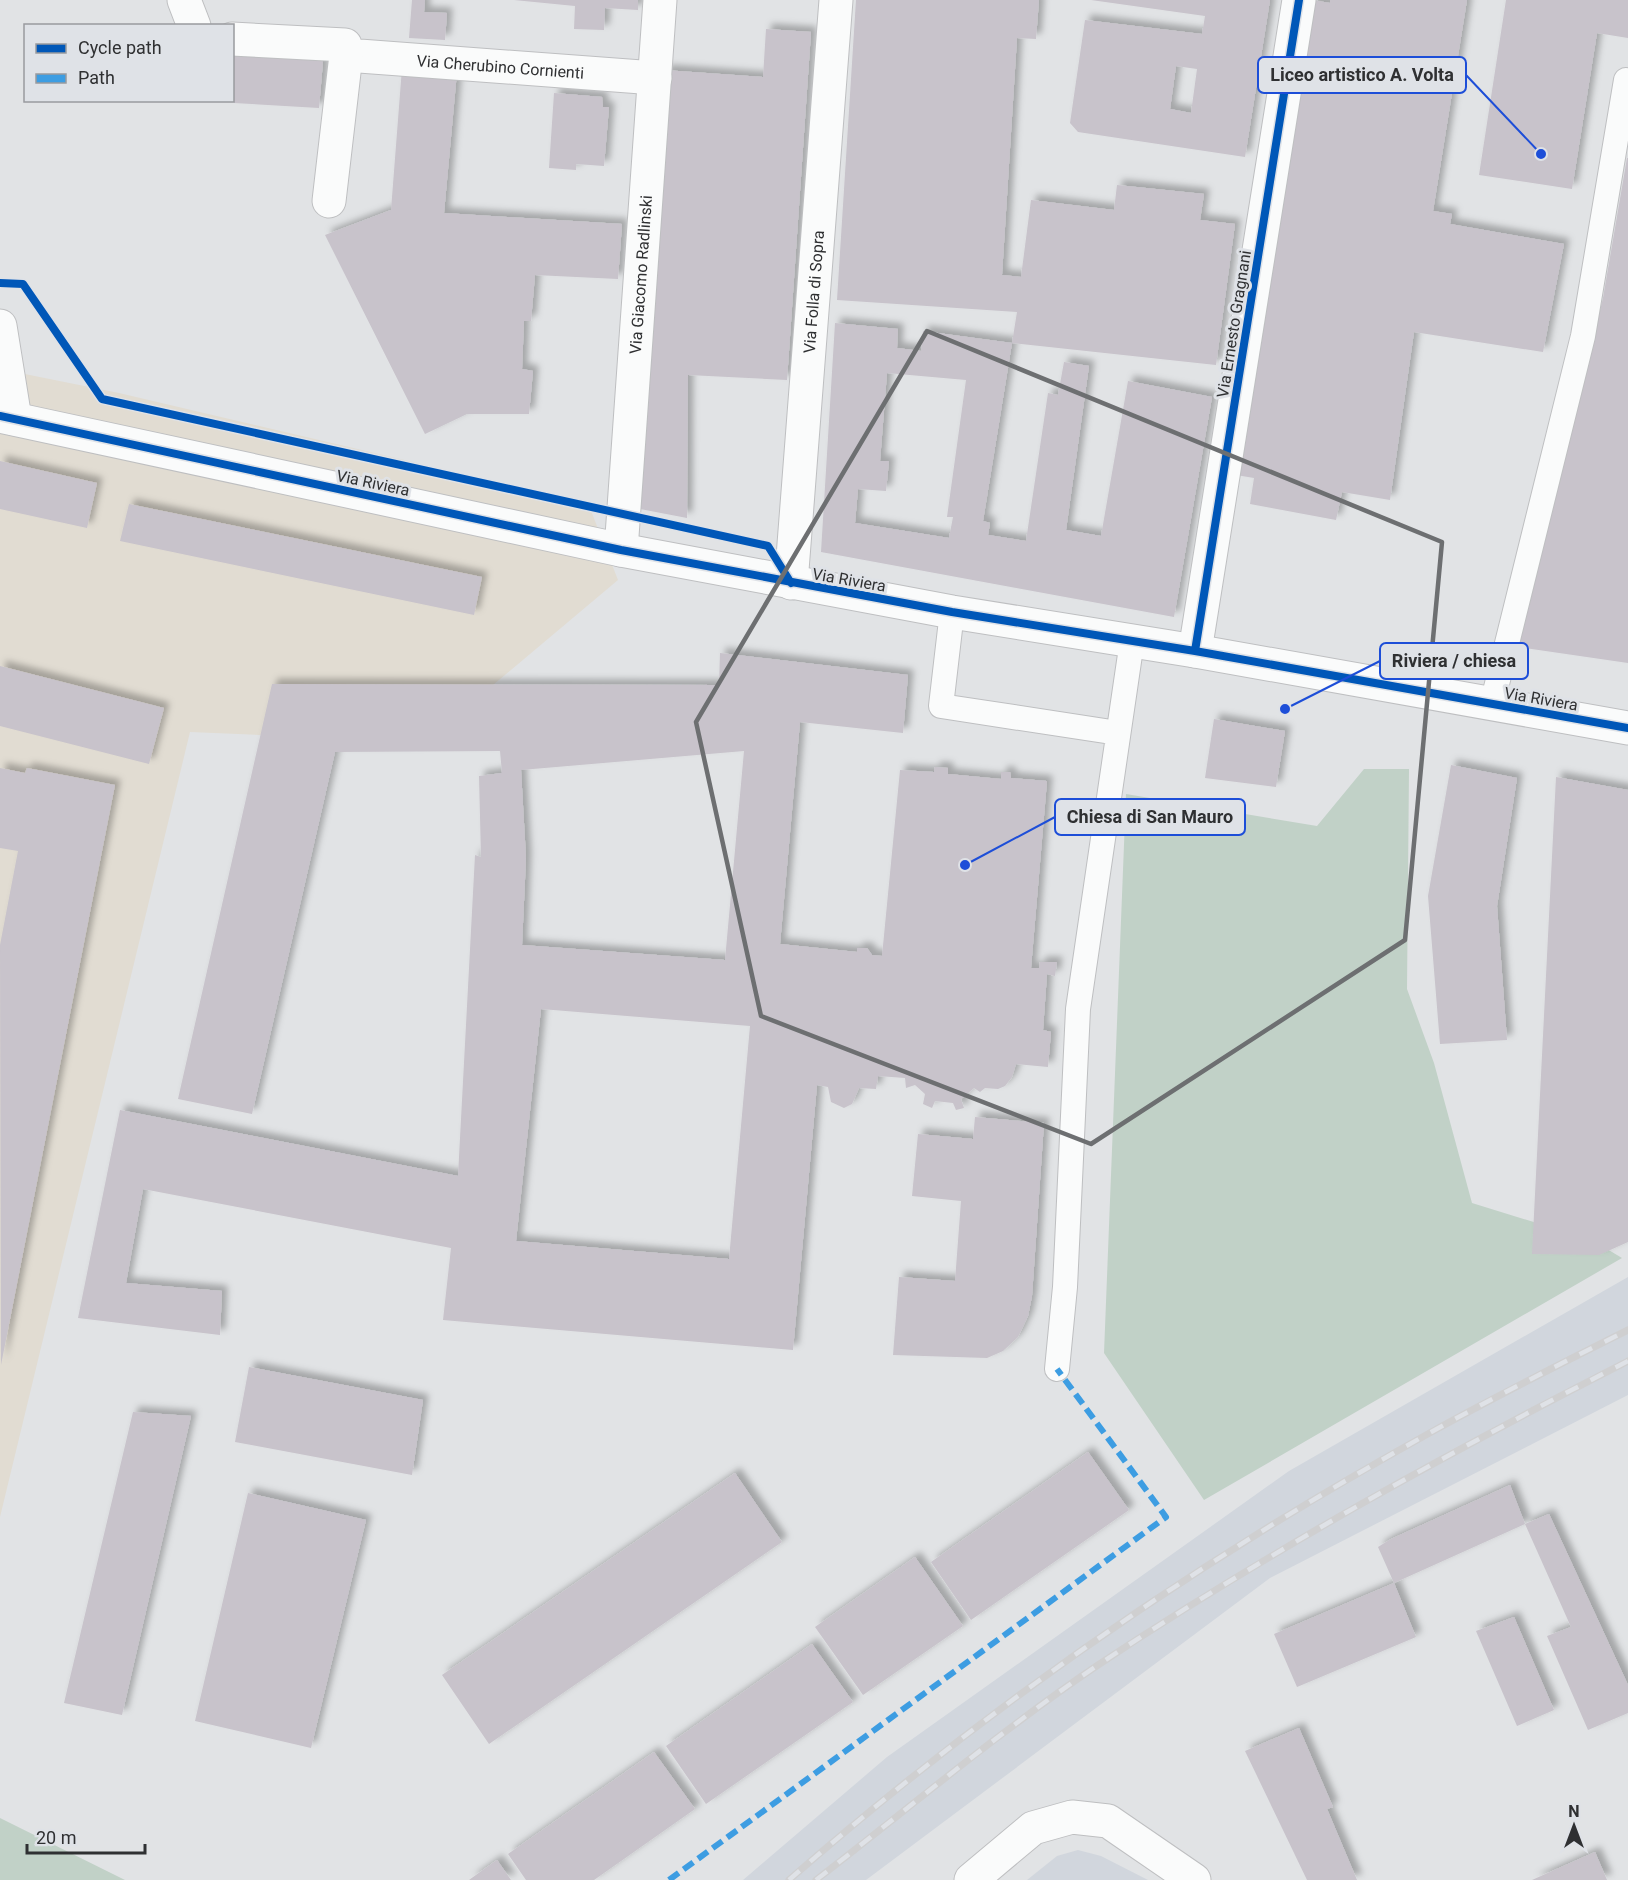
<svg xmlns="http://www.w3.org/2000/svg" width="1628" height="1880" font-family="Roboto,sans-serif">
<style>
.industrial{fill:#e1dcd2}
.built{fill:#d1d6dd}
.green{fill:#c1d1c7}
.building{fill:#c8c3cb;fill-rule:evenodd;filter:url(#shadow)}
.lines{fill:none;stroke-linecap:round;stroke-linejoin:round}
.lane-casing{stroke:#bebfc1;stroke-width:26}
.street-casing{stroke:#bebfc1;stroke-width:35}
.secondary-casing{stroke:#bebfc1;stroke-width:35}
.lane{stroke:#fafbfb;stroke-width:24}
.street{stroke:#fafbfb;stroke-width:33}
.secondary{stroke:#fafbfb;stroke-width:33}
.rail-casing{stroke:#cfcfd0;stroke-width:7}
.rail{stroke:#dfe2e7;stroke-width:4.5;stroke-dasharray:14;stroke-linecap:butt}
.quiet{stroke:#3d9de2;stroke-width:6;stroke-dasharray:12 6;stroke-linecap:butt}
.cycleway-casing{stroke:#dfe2e7;stroke-width:11}
.cycleway{stroke:#0057b8;stroke-width:8}
.marked{fill:none;stroke:#6d6f71;stroke-width:4.5;stroke-linejoin:round}
.labels{text-anchor:middle;dominant-baseline:central;stroke-width:6;stroke-linejoin:round;paint-order:stroke}
.street-label{font-size:16px;fill:#2f3032;stroke:#dfe2e7}
.leader{fill:none;stroke:#1d4ed8;stroke-width:2}
.callout-dot{fill:#1d4ed8;stroke:#dfe2e7;stroke-width:2}
.callout{fill:#dfe2e7;stroke:#1d4ed8;stroke-width:2}
.callout-label{font-size:18px;text-anchor:middle;font-weight:bold;fill:#2f3032}
</style>
<defs>
<filter id="shadow"><feDropShadow dx="5.5" dy="-5.5" stdDeviation="3" flood-color="#0004"/></filter>
</defs>
<rect width="100%" height="100%" fill="#e1e3e5"/>
<!-- industrial -->
<path class="industrial" d="M0,369L119,393L588,503L618,580L493,685L261,735L190,732L0,1517Z"/>
<!-- built -->
<path class="built" d="M1628,1277V1395L1270,1578L866,1880H743L887,1757L1289,1471Z
M1078,1850L1101,1856L1148,1880H1027L1057,1856Z"/>
<!-- green -->
<path class="green" d="M1364,769H1409L1407,989L1434,1063L1472,1203L1592,1240L1622,1258L1204,1500L1104,1353L1126,794L1317,826Z
M0,1818L125,1880H0Z"/>
<!-- building -->
<path class="building" d="M412,0H425L424,12L447,13L445,40L409,38Z
M514,0H638V10L605,8L604,30L574,29L575,6Z
M856,0H1039L1036,39L1017,38L1002,275L1021,277L1031,200L1114,210L1117,185L1204,194L1200,220L1235,224L1216,365L1012,343L1017,312L837,300Z
M1091,0H1270L1245,157L1078,132L1070,123L1085,20L1202,34L1205,16ZM1176,66L1197,69L1191,113L1170,109Z
M1312,0L1330,3V0H1467L1433,211L1452,214L1450,224L1564,244L1543,352L1414,332L1390,500L1342,492L1336,520L1250,504L1254,478L1230,474Z
M1506,0H1628V38L1597,33L1572,189L1479,175Z
M766,29L811,32L787,380L688,375L687,518L635,508L664,70L763,77Z
M232,54L323,61L319,108L234,103Z
M402,68L457,72L444,213L622,224L618,279L535,275L531,321H524L522,369L533,371L529,414H467L425,434L325,235L391,210Z
M554,93L602,97L603,107H609L604,166L576,164V170L549,168Z
M1627,158H1628V663L1518,647L1603,298Z
M835,323L898,329L897,348L921,351L923,331L1012,343L983,521L990,523L988,535L1026,541L1048,393L1058,395L1064,362L1089,366L1066,530L1101,536L1128,381L1212,397L1174,617L821,552ZM887,373L966,380L947,517H953L949,538L855,523L858,489L886,491L889,461H880Z
M0,461L97,483L87,528L0,509Z
M129,504L482,577L474,615L120,541Z
M720,653L908,675L903,733L800,722L780,944L857,952V948H867L872,955L882,956L900,770L934,772L935,767L948,768V774L1001,779V772H1010L1011,778L1047,781L1031,968H1039L1040,962H1057L1055,976L1047,974L1043,1030L1051,1032L1048,1067L1016,1064L1012,1077L1005,1086L998,1089L985,1088L980,1092L974,1088L961,1099L964,1108L956,1110L953,1103L935,1101L932,1108L923,1104L925,1094L915,1085L906,1088L905,1078L878,1076L876,1089L859,1088L852,1104L844,1108L831,1102L828,1087L817,1085L793,1350L443,1320L451,1248L143,1189L126,1283L222,1291L220,1335L78,1318L120,1110L458,1176L475,855L481,857L479,776L502,773L500,751L335,752L252,1114L178,1099L272,684L719,685ZM744,751L725,960L522,945L526,858L521,770ZM541,1009L750,1026L729,1259L516,1241Z
M0,666L164,708L149,764L0,726Z
M1214,719L1285,731L1276,787L1205,778Z
M1451,765L1517,778L1497,906L1507,1040L1440,1044L1428,896Z
M0,768L25,773L27,768L115,785L1,1365L0,945L18,851L0,848Z
M1556,777L1628,790V1242L1599,1255L1532,1254Z
M975,1117L1044,1123L1032,1296L1028,1316L1018,1337L1003,1351L987,1358L893,1355L899,1277L955,1281L961,1201L912,1196L918,1134L973,1139Z
M249,1367L423,1400L412,1475L235,1442Z
M133,1412L191,1416L122,1715L64,1703Z
M1088,1452L1129,1510L971,1620L931,1562Z
M735,1473L782,1542L489,1744L442,1675Z
M1510,1485L1525,1524L1394,1583L1378,1547L1391,1539Z
M248,1493L366,1520L311,1748L195,1721Z
M1549,1514L1628,1685V1713L1588,1730L1547,1636L1571,1627L1525,1524Z
M915,1557L963,1626L863,1695L815,1627Z
M1394,1583L1416,1637L1297,1687L1274,1634Z
M1514,1617L1554,1710L1517,1726L1476,1631Z
M812,1644L853,1702L706,1804L666,1746Z
M1299,1728L1333,1807L1327,1809L1357,1880H1307L1245,1751Z
M654,1752L695,1809L594,1880H526L508,1854Z
M1595,1852L1607,1880H1532Z
M497,1860L511,1880H469Z"/>
<g class="lines">
<defs>
<path id="lane" d="M952,612L941,706L1118,733
M1492,704L1583,336L1626,80
M1057,1369L1065,1287L1078,1009L1132,641"/>
<g id="street">
<path d="M184,0L194,26"/>
<path id="s1" d="M232,39L345,45L346,55L655,78"/>
<path d="M329,201L346,55"/>
<path d="M0,326L15,419"/>
<path id="s2" d="M621,550L660,0"/>
<path id="s3" d="M791,583L836,0"/>
<path d="M1195,651L1299,0"/>
<path d="M971,1880L1033,1828L1072,1817L1108,1821L1194,1880"/>
</g>
<path id="secondary" d="M0,416L621,550L952,612L1195,651L1628,728"/>
</defs>
<!-- lane casing -->
<use href="#lane" class="lane-casing"/>
<!-- street casing -->
<use href="#street" class="street-casing"/>
<!-- secondary casing -->
<use href="#secondary" class="secondary-casing"/>
<!-- lane -->
<use href="#lane" class="lane"/>
<!-- street -->
<use href="#street" class="street"/>
<!-- secondary -->
<use href="#secondary" class="secondary"/>
<defs>
<path id="rail" d="M789,1880C984,1709 1200,1560 1426,1435C1492,1398 1560,1364 1628,1330
M816,1880C909,1808 1000,1731 1098,1665C1268,1552 1446,1454 1628,1361"/>
</defs>
<!-- rail casing -->
<use href="#rail" class="rail-casing"/>
<!-- rail -->
<use href="#rail" class="rail"/>
<!-- quiet -->
<path class="quiet" d="M669,1880L1166,1517L1057,1369"/>
<defs>
<path id="cycleway" d="M0,283L23,284L102,399L768,546L791,583
M0,416L621,550L952,612L1195,651L1628,728
M1195,651L1299,0"/>
</defs>
<!-- cycleway casing -->
<use href="#cycleway" class="cycleway-casing"/>
<!-- cycleway -->
<use href="#cycleway" class="cycleway"/>
</g>
<!-- marked area -->
<path class="marked" d="M927,331L1442,542L1405,940L1091,1144L761,1016L696,722Z"/>
<g class="labels">
<!-- street labels -->
<g class="street-label">
<text stroke="none"><textPath href="#s1" startOffset="278">Via Cherubino Cornienti</textPath></text>
<text stroke="none"><textPath href="#s2" startOffset="276">Via Giacomo Radlinski</textPath></text>
<text stroke="none"><textPath href="#s3" startOffset="292">Via Folla di Sopra</textPath></text>
<text transform="translate(1234 324) rotate(-81)">Via Ernesto Gragnani</text>
<text transform="translate(373 483) rotate(12)">Via Riviera</text>
<text transform="translate(849 580) rotate(10)">Via Riviera</text>
<text transform="translate(1541 699) rotate(10)">Via Riviera</text>
</g>
</g>
<!-- callouts -->
<path class="leader" d="M1541 154L1466 75M1285 709L1380 661M965 865L1055 817"/>
<g class="callout-dot">
<circle cx="1541" cy="154" r="6"/>
<circle cx="1285" cy="709" r="6"/>
<circle cx="965" cy="865" r="6"/>
</g>
<g class="callout">
<rect x="1258" y="57" width="208" height="36" rx="6"/>
<rect x="1380" y="643" width="148" height="36" rx="6"/>
<rect x="1055" y="799" width="190" height="36" rx="6"/>
</g>
<g class="callout-label">
<text x="1362" y="81">Liceo artistico A. Volta</text>
<text x="1454" y="667">Riviera / chiesa</text>
<text x="1150" y="823">Chiesa di San Mauro</text>
</g>
<!-- legend -->
<rect x="24" y="24" width="210" height="78" fill="#dfe2e7" stroke="#999b9f" stroke-width="1.5"/>
<rect x="36" y="44" width="30" height="9" fill="#0057b8" stroke="#999b9f" stroke-width="1.5"/>
<text x="78" y="54" font-size="18" fill="#2f3032">Cycle path</text>
<rect x="36" y="74" width="30" height="9" fill="#3d9de2" stroke="#999b9f" stroke-width="1.5"/>
<text x="78" y="84" font-size="18" fill="#2f3032">Path</text>
<!-- north arrow -->
<g transform="translate(1574 1826)" stroke="#dfe2e7" stroke-width="4.5" paint-order="stroke">
<path d="M0-4.5L10 22L0 15L-10 22Z" fill="#2f3032"/>
<text y="-9" font-size="16" font-weight="bold" text-anchor="middle" fill="#2f3032">N</text>
</g>
<!-- scale -->
<path d="M27 1844v9h118v-9" fill="none" stroke="#2f3032" stroke-width="3"/>
<text x="36" y="1844" font-size="18" fill="#2f3032" stroke="#dfe2e7" stroke-width="4.5" paint-order="stroke">20 m</text>
</svg>
